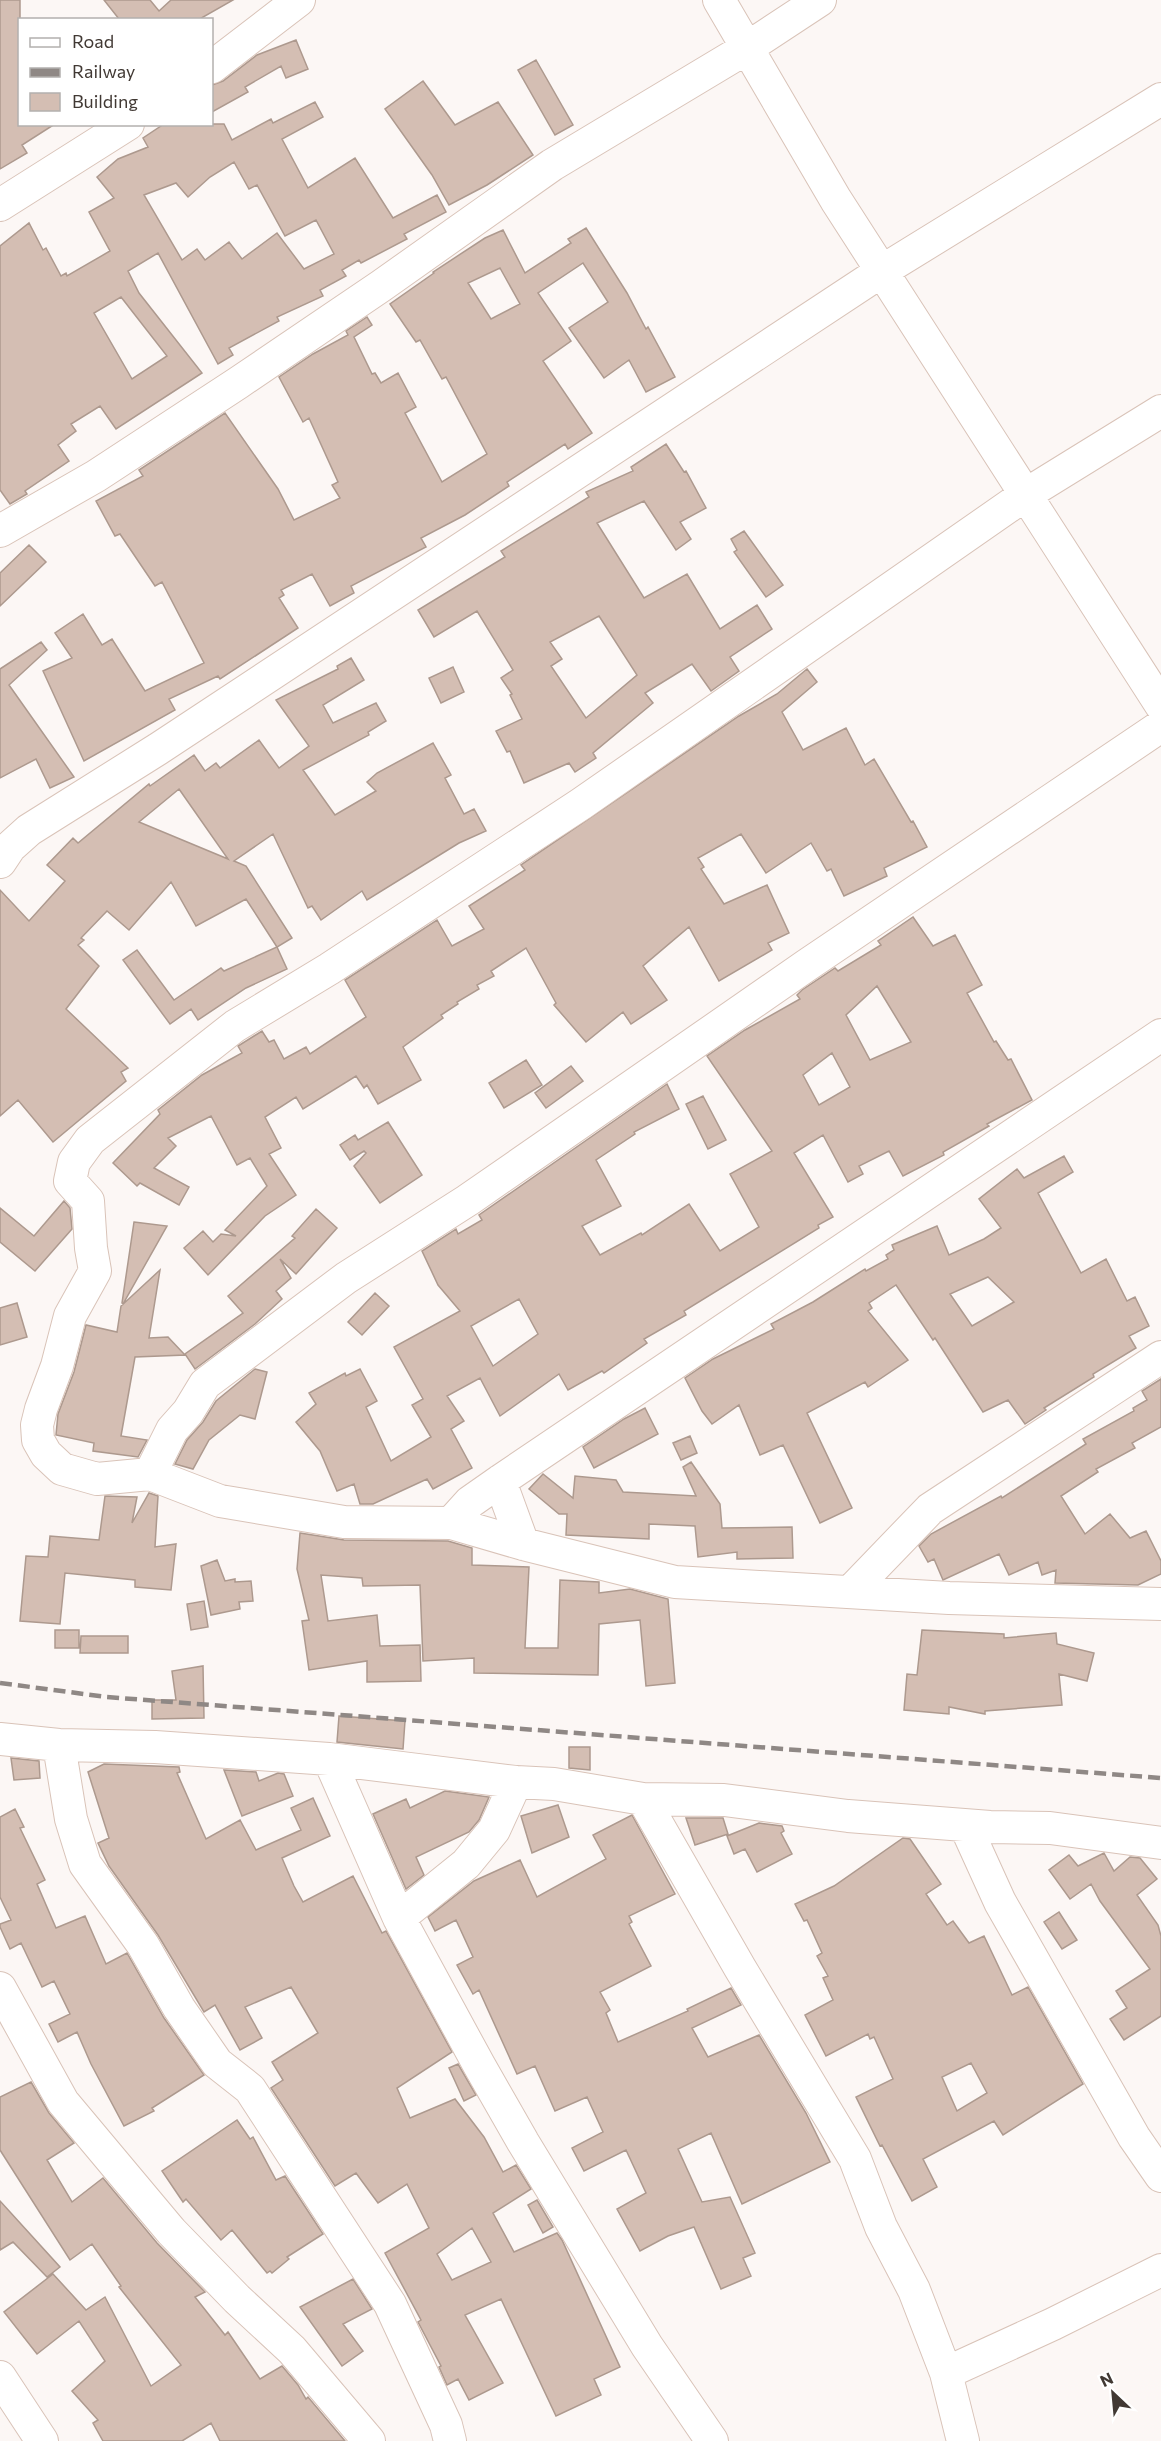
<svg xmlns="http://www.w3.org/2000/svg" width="1161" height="2441" font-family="Commissioner,sans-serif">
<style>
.building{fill:#d4beb3;stroke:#ad998e;stroke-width:1.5;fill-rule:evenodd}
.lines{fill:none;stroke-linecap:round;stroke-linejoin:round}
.minor-casing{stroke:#d9c3b8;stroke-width:34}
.minor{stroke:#fff;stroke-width:32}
.rail{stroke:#8f8885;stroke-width:4.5;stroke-dasharray:12 6;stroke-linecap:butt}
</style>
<rect width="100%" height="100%" fill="#fcf7f5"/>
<!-- building -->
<path class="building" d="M0,0H20V124H55L22,145L27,153L0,169Z
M104,0H150L159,11L171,0H233L198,20L119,19Z
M296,40L308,69L286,78L281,66L245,87L248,92L212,112V85L223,81L257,55Z
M536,60L573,125L555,135L518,70Z
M423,81L455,125L498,102L533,155L487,185L449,205L432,175L385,109Z
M315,102L323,117L282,139L308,188L355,158L393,218L437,195L446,212L404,234L407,239L361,263L359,260L342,270L346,276L320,290L323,296L277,317L279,321L229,348L233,355L218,364L158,253L128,271L139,293L202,373L116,429L100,406L71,424L76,431L58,445L69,461L25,491L27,494L10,504L0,490V246L29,223L43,250L46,248L61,276L66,273L67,276L110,251L89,212L114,198L97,177L118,159L148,147L143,138L164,124H224L232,140L271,119L273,123ZM234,162L249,189L257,185L285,236L316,220L334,254L304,269L277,233L242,259L229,242L205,260L197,249L182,260L144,195L176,183L188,197L210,177ZM121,297L167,356L132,379L94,313Z
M586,228L627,293L646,329L648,327L675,377L646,392L629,360L604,378L569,328L608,302L583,263L538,293L571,341L543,361L592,433L568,449L565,444L507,482L509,486L465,515L421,538L426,547L351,586L354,593L330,606L312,574L281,590L284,595L279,598L298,628L220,679L218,676L169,699L175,710L84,761L43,671L72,658L55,633L83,614L102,645L112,639L145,691L204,663L162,582L155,586L120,534L115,536L96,501L143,476L139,470L225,413L278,489L294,520L340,498L332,485L338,482L309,418L303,422L279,377L313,354L348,335L346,331L367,317L372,325L354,337L372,374L375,373L381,383L398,373L416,407L405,413L442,482L487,454L446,377L442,379L420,340L416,342L390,304L434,273L433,272L485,238L503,230L525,273L571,243L568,239ZM500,268L520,304L491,319L468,283Z
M666,444L684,472L686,471L706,508L680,522L691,539L676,550L644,501L597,523L644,598L687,574L720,629L757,605L772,629L730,657L739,671L711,691L692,664L645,693L653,703L593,753L596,758L575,772L569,763L524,783L510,751L507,752L496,731L522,719L510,695L512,694L501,678L513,670L477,611L434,637L418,610L505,557L501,551L589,497L586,492L633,471L631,467ZM599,616L637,675L586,718L551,666L562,659L550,642Z
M744,531L783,585L766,597L734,552L737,550L731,539Z
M29,545L46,562L0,606V573Z
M41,642L47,650L9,685L74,777L50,788L36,759L0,778V669Z
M351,658L364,680L323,705L333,723L376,703L386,721L368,732L369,735L303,770L335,815L376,791L367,782L377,773L433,743L451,775L445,778L464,814L474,809L486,831L459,843L367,900L362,891L321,920L312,906L308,908L273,834L234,861L246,866L292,938L277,947L287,969L246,988L198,1020L191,1009L170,1024L123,960L137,950L174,1000L221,968L224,971L277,947L246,899L196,926L171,882L129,930L107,911L81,938L84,940L78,945L99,966L66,1009L128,1068L121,1072L126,1081L53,1142L18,1100L0,1116V890L29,921L65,881L47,865L73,838L78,843L149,784L150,786L194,755L205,771L216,763L220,768L259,740L279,768L309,746L276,700L338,669L337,666ZM179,789L228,859L139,822Z
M453,667L464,692L441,703L429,678Z
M807,669L817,682L782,712L803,750L846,728L865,765L874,759L911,822L913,821L927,847L884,868L887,876L844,896L831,869L827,871L811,843L766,873L741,834L698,858L704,867L701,869L724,904L767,885L789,933L768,943L772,950L719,981L689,927L643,966L667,1000L631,1024L623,1012L586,1042L554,1005L556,1003L526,948L491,971L494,976L477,985L479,989L457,1002L458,1004L441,1015L443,1018L403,1047L421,1080L378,1104L367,1085L364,1088L356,1076L303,1109L296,1097L265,1117L281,1148L269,1154L296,1195L265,1216L208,1275L184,1248L203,1231L213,1242L221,1234L236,1236L225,1230L267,1186L250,1158L237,1165L211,1116L168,1138L176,1146L154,1168L189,1187L179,1205L140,1183L137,1186L113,1163L160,1114L158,1110L202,1075L242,1053L238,1046L262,1031L269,1042L274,1040L284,1059L306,1047L310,1054L366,1017L345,980L437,920L452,946L484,929L469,906L525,870L521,865L739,716L777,694Z
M913,917L933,946L955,935L982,985L967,993L994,1042L996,1041L1008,1060L1011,1059L1032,1100L987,1124L989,1126L943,1152L944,1155L903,1176L889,1151L859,1166L863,1174L848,1182L823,1135L794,1153L833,1217L818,1225L819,1228L684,1311L686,1315L644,1339L647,1343L604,1373L602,1371L568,1390L559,1374L500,1416L480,1378L447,1396L464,1421L451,1429L472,1468L433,1489L427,1479L373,1504H360L354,1484L337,1491L320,1451L296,1422L316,1404L309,1393L345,1373L346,1376L360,1369L377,1401L366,1407L391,1461L431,1437L412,1405L423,1399L394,1347L460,1311L438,1285L422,1251L456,1229L458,1234L482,1220L479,1215L667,1084L679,1109L634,1132L635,1134L596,1160L621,1206L582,1226L600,1255L641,1233L642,1235L689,1204L720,1251L759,1227L730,1174L772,1151L707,1056L745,1030L800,999L797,995L802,990L835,968L838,971L881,945L878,941ZM877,986L911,1042L870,1060L846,1015ZM832,1053L850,1087L819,1105L803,1075ZM519,1299L538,1334L493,1366L471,1326Z
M526,1060L542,1085L504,1108L489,1083Z
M571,1066L583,1081L546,1108L535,1093Z
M703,1096L726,1140L708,1149L686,1104Z
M388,1122L422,1175L380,1203L354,1166L366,1153L364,1151L350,1160L340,1145L355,1135L358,1140Z
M1064,1156L1073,1172L1038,1193L1081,1273L1106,1259L1127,1301L1135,1297L1149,1326L1129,1336L1136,1348L1093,1374L1094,1377L1044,1408L1046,1410L1025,1424L1008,1400L983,1412L935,1338L933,1340L896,1285L869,1303L872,1308L868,1311L908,1360L868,1387L865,1382L807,1413L852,1508L820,1523L783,1445L760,1455L739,1405L712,1424L702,1411L685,1378L713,1359L774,1329L771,1324L813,1302L865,1269L866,1271L888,1259L886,1255L894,1250L892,1245L937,1226L949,1255L984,1239L1001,1228L979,1199L1017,1169L1024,1178ZM988,1277L1014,1302L972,1326L950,1294Z
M64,1201L70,1208L72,1229L35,1271L0,1242V1208L34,1236Z
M316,1209L337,1228L296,1274L280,1259L291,1278L276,1291L282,1299L255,1324L195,1369L185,1354L243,1313L228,1296L295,1238L292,1236Z
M134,1222L167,1226L123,1304L122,1303Z
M160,1270L149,1338L168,1337L185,1355L135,1357L121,1436L147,1440L138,1457L93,1451L94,1443L56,1435L58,1414L74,1372L86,1325L117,1332L121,1306Z
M375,1293L389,1306L362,1335L348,1322Z
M17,1303L27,1337L0,1345V1308Z
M255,1369L267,1372L255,1419L240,1415L209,1440L193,1469L175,1464L187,1440L203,1422L216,1401Z
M1161,1379V1427L1132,1443L1135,1448L1096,1469L1098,1472L1061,1496L1085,1534L1110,1514L1130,1538L1146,1531L1161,1561V1574L1138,1585L1055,1583L1056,1570L1042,1575L1038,1562L1009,1575L999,1554L943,1580L934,1559L928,1562L919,1546L931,1534L1001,1496L1002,1498L1086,1444L1083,1439L1134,1411L1133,1408L1147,1400L1142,1391Z
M645,1408L658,1434L594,1468L583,1447L624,1419Z
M690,1436L697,1453L681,1460L673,1443Z
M691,1462L720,1504L722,1528L792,1527L793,1558L737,1559V1552L698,1557L695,1526L649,1524V1539L566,1535L567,1514H559L529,1489L543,1474L573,1498L575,1476L616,1480L623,1492L696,1496L683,1467Z
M149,1493L158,1496L155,1547L176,1544L171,1590L135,1587V1580L65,1573L60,1624L20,1621L26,1556L48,1557L50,1536L99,1540L105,1496L137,1497L132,1523Z
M300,1533L344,1540L448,1541L472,1548V1565L529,1567L525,1648H558L560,1580L599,1582V1593L630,1589L668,1599L675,1683L646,1686L640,1620L599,1624L598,1675L474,1673V1658L423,1661L420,1585L363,1586L362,1578L321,1575L328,1621L377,1615L380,1646L420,1645L421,1681L367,1682V1661L309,1670L302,1621L309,1620L297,1569Z
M217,1560L225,1581L235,1579V1582L251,1581L253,1601L239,1602L240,1609L211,1615L201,1566Z
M204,1601L208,1627L191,1630L187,1604Z
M55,1630H79V1648H55Z
M922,1630L1004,1634V1638L1056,1633L1057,1644L1094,1653L1087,1681L1059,1674L1062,1705L985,1711V1714L949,1707V1714L904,1710L907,1674L917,1675Z
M81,1636H128V1653H80Z
M203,1666L204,1718L152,1719V1700H176L172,1671Z
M339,1716L405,1721L403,1749L337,1742Z
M569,1747H590V1770L569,1768Z
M11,1758L39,1761L40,1778L14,1780Z
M104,1764L179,1767L180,1772L177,1773L206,1839L240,1820L256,1850L301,1830L291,1808L313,1798L330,1836L282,1858L294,1886L303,1902L353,1876L382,1933L386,1931L452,2052L397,2088L410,2118L455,2099L484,2137L503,2172L516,2165L531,2189L493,2213L514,2252L557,2233L562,2240L620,2367L594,2379L601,2395L556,2416L501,2299L465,2315L503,2383L469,2400L458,2379L447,2385L439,2367L441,2366L418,2322L421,2320L385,2253L429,2228L407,2184L378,2203L356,2173L335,2186L271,2088L283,2080L272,2062L318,2033L291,1987L245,2007L262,2038L240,2050L215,2005L204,2012L158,1935L109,1866L98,1843L109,1838L88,1772ZM472,2228L491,2262L452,2280L437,2254Z
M224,1770L256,1772L259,1781L278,1773L284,1774L293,1796L242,1816Z
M445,1791L489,1797L479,1820L469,1832L416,1857L424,1875L406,1889L373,1814L406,1799L410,1808Z
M558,1805L569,1837L532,1853L521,1816Z
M15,1809L24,1827L20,1828L45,1880L37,1884L56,1928L85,1916L106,1964L127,1953L164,2018L204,2075L152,2108L154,2111L124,2126L91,2064L77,2032L58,2042L49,2024L70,2014L54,1981L42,1987L21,1943L10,1949L0,1927V1924L11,1920L0,1897V1817Z
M632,1815L675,1894L629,1916L632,1922L629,1924L651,1966L600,1992L610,2010L606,2013L618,2042L688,2011L687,2009L731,1988L741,2005L692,2028L708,2057L759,2035L806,2113L830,2162L742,2204L711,2133L678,2149L702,2202L730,2197L755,2253L743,2258L751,2276L721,2289L694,2227L668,2236L640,2251L617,2209L646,2193L626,2150L584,2171L572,2148L603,2132L587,2097L555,2111L535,2066L517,2074L479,1990L473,1994L457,1965L473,1957L456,1920L435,1931L428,1917L474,1881L520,1860L537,1897L606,1859L593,1835Z
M686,1818H723L728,1834L695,1845Z
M759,1823L782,1826L784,1831L781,1833L792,1854L757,1872L745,1849L734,1854L727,1836Z
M903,1838L910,1839L941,1884L926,1894L947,1925L953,1921L969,1943L984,1936L1012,1995L1028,1987L1083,2084L1003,2135L994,2121L923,2159L937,2187L912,2201L882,2145L880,2146L856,2097L893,2079L874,2037L870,2039L868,2034L826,2056L805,2015L833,2000L823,1978L828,1976L817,1956L822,1953L807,1920L804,1921L795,1904L834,1886ZM971,2063L987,2093L957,2111L942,2077Z
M1104,1853L1114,1871L1130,1857L1140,1858L1157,1879L1137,1895L1158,1925L1161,1936V2016L1124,2040L1110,2019L1127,2008L1116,1991L1150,1969L1100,1901L1091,1884L1070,1899L1049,1870L1069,1855L1078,1866Z
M1059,1912L1077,1940L1062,1949L1044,1922Z
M458,2064L476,2095L464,2101L449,2068Z
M31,2082L49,2113L74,2143L47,2160L72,2202L103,2178L157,2243L205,2292L195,2297L225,2335L228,2332L260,2379L282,2366L298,2385L306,2399L308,2397L345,2441H220L211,2423L182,2441H103L93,2423L98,2420L72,2391L105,2361L79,2321L37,2354L4,2312L53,2274L86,2310L105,2297L151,2386L181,2365L119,2287L121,2286L92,2244L70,2260L0,2150V2097Z
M237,2120L250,2139L253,2137L276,2180L285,2176L323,2234L287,2257L289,2259L272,2273L270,2271L267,2273L232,2230L221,2240L186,2199L183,2202L162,2171Z
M537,2200L553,2227L543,2233L528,2205Z
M0,2201L60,2267L47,2277L13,2242L0,2250Z
M353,2279L372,2309L343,2324L363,2351L342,2366L300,2307Z"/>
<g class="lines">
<defs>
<path id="minor" d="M719,0L836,200L1161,705
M212,67L299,0
M0,205L128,124
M1161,411L1025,495L581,804L329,969L235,1026L90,1140L74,1162L70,1181L88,1201L91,1248L95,1271L70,1316L57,1366L41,1409L37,1425L38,1440L46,1454L62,1469L97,1479L150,1474L220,1501L344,1522L451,1523L523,1544L675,1582L949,1598L1161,1604
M0,531L96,476L238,383L381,286L552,165L747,48L820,0
M0,862L10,847L29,830L158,749L882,271L1161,99
M150,1474L172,1430L188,1412L205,1384L346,1278L468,1200L807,965L1161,726
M500,1481L523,1544
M451,1523L470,1502L500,1481L1161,1035
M850,1592L930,1509L1161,1357
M0,1739L59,1745L155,1747L329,1759L516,1782L554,1784L643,1799L724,1800L848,1816L990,1827L1050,1828L1161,1843
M59,1745L71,1819L85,1864L143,1945L179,2008L217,2063L250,2089L390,2304L446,2425L450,2441
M329,1759L399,1918L479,2065L523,2142L647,2346L712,2441
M643,1799L740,1968L855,2159L881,2227L914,2290L946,2373L963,2441
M965,1825L1000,1902L1134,2137L1161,2176
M399,1918L466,1864L494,1830L516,1782
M0,1988L63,2102L171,2231L237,2299L292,2350L369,2441
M946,2373L1053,2324L1161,2270
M0,2377L42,2441"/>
</defs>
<!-- minor casing -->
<use href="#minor" class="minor-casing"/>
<!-- minor -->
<use href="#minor" class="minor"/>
<!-- rail -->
<path class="rail" d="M0,1683L107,1697L1161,1778"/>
</g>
<!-- legend -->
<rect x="18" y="18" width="195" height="108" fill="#ffffff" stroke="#b3b0ae" stroke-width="1.5"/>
<rect x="30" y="38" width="30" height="9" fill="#ffffff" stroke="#b3b0ae" stroke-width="1.5"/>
<text x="72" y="48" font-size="18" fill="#413934">Road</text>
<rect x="30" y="68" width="30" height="9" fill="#8f8885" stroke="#b3b0ae" stroke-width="1.5"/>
<text x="72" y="78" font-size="18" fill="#413934">Railway</text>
<rect x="30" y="93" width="30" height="18" fill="#d4beb3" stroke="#b3b0ae" stroke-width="1.5"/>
<text x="72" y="108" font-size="18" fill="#413934">Building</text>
<!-- north arrow -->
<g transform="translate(1113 2393) rotate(334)" stroke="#ffffff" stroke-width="4.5" paint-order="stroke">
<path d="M0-4.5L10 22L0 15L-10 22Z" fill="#413934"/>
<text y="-9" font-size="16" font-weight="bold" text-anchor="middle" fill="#413934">N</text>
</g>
</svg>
